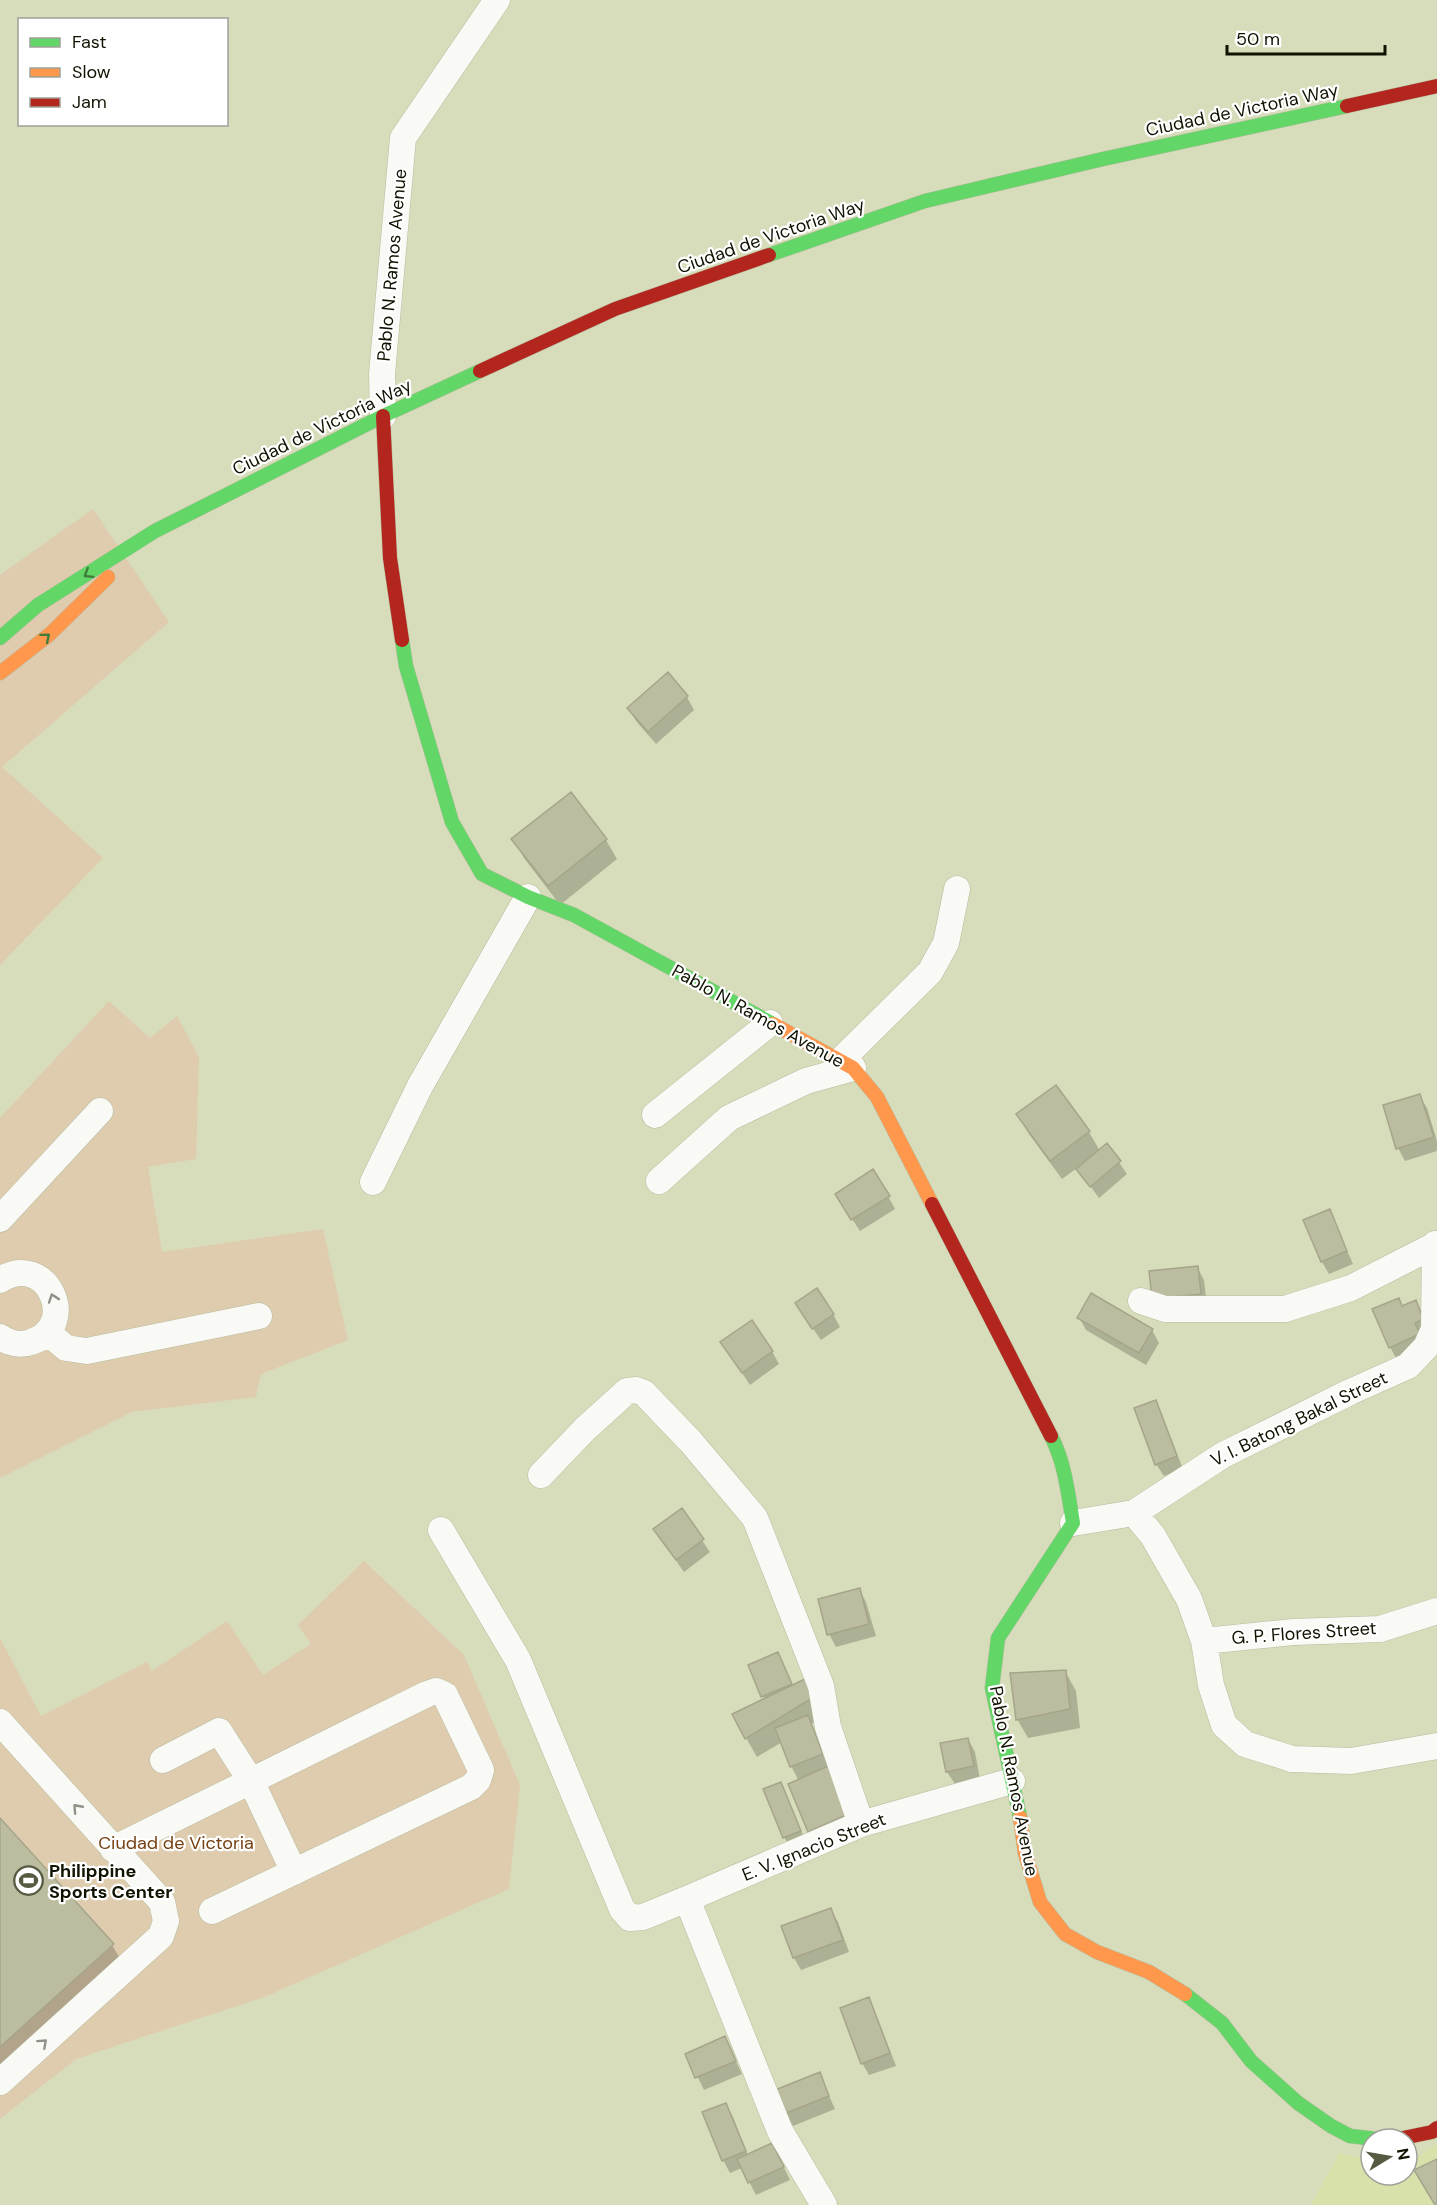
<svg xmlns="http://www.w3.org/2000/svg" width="1437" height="2205" font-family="'DM Sans',sans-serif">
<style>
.built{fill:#d8e1aa}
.green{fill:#dfccae}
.shadow{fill:#0003}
.building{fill:#bcbca0;stroke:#a5a58a;stroke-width:1.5}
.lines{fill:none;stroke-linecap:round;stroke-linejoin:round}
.street-casing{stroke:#b6bb9f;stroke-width:27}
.fast-casing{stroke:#b6bb9f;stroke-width:15}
.slow-casing{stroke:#b6bb9f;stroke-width:15}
.jam-casing{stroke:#b6bb9f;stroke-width:15}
.street{stroke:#f9faf5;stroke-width:26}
.fast{stroke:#63d668;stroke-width:14}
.slow{stroke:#ff974d;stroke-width:14}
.jam{stroke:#b3261e;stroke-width:14}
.oneway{stroke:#3e7e39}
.oneway2{stroke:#909287}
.labels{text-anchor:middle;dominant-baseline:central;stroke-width:4.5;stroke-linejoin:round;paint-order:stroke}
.street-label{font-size:18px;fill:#101300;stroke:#fff}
.park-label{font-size:18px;fill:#754113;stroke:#fff}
.poi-label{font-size:18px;font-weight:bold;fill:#101300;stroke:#fff;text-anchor:start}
</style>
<rect width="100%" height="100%" fill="#d7ddba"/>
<!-- built -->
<path class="built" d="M1437,2143V2205H1311L1339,2153L1371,2160V2175H1407V2158L1420,2156Z"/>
<!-- green -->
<path class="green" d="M93,509L169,622L2,767L103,858L0,965V575Z
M109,1001L150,1038L177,1016L199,1057L196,1159L148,1167L162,1252L323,1229L348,1340L261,1374L256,1397L132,1412L0,1478V1118Z
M364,1561L464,1655L520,1785L509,1889L267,1996L76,2059L0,2119V1638L41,1716L147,1662L152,1671L227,1621L263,1675L311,1644L298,1625Z"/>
<!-- shadow -->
<path class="shadow" d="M668,674L687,697L694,710L656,744L636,721L629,709Z
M570,794L606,840L617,859L560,905L524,858L513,839Z
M1055,1087L1089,1132L1100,1151L1107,1145L1127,1174L1099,1198L1077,1168L1062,1179L1029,1134L1018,1115Z
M1419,1096L1427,1108L1437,1141V1151L1405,1161L1398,1148Z
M888,1196L895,1209L860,1231L844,1207Z
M1330,1211L1353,1264L1329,1274L1322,1262Z
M1197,1267L1204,1280L1207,1306L1161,1311Z
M1416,1302L1423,1314L1421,1336L1397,1360L1390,1347L1402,1307Z
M833,1314L840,1327L821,1340L804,1316Z
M1079,1317L1152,1330L1159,1343L1146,1365L1086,1330Z
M722,1343L772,1351L779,1364L750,1385Z
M1155,1402L1162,1415L1183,1469L1164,1476L1156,1464Z
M681,1510L710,1552L684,1572L663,1542Z
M859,1589L866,1602L876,1636L836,1647L829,1634Z
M778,1654L793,1686L810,1678L827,1715L811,1724L829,1768L865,1831L821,1850L810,1831L799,1781L791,1766L782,1742L757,1757L746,1738L765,1700L763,1696Z
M1065,1671L1076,1691L1080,1728L1028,1738L1017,1719Z
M968,1739L975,1752L980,1779L955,1784L947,1772Z
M780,1784L807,1844L792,1850L784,1837Z
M0,1820L112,1945L127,1970L0,2086Z
M830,1910L838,1922L849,1952L801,1970L794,1958L783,1927Z
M868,1999L875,2012L896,2066L869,2075L862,2063Z
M725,2038L742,2074L704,2090L687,2055Z
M819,2074L835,2109L793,2126L786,2113Z
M726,2104L733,2117L748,2155L779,2157L790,2180L756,2195L742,2168L730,2173L723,2160Z"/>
<!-- building -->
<path class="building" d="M668,672L688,696L648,732L627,708Z
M571,792L607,839L548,886L511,839Z
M1056,1085L1090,1131L1050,1161L1016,1114Z
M1420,1094L1434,1137L1396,1149L1383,1105Z
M1107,1143L1121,1161L1090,1187L1076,1169Z
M873,1169L890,1196L851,1220L835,1194Z
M1330,1209L1347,1251L1321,1262L1303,1220Z
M1198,1266L1201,1294L1152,1299L1149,1271Z
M817,1288L834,1314L812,1329L795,1303Z
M1091,1293L1153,1329L1139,1353L1077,1318Z
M1399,1298L1402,1306L1416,1300L1423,1319L1415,1323L1420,1334L1389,1348L1372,1309Z
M752,1320L773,1351L742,1373L720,1342Z
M1156,1400L1177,1456L1155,1465L1134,1408Z
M682,1508L704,1539L676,1560L653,1529Z
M860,1588L869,1624L827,1635L818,1599Z
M778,1652L792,1684L761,1697L748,1665Z
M1066,1670L1070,1709L1016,1720L1010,1673Z
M811,1676L817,1695L745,1739L732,1714Z
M808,1715L823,1754L790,1767L775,1728Z
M968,1738L974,1766L946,1772L940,1743Z
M835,1763L855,1811L808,1832L788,1784Z
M781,1782L801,1831L783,1838L763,1789Z
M0,1818L114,1944L0,2047Z
M831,1908L843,1940L793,1958L781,1926Z
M869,1997L890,2053L861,2064L840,2008Z
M725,2036L736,2061L695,2078L685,2054Z
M820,2072L829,2096L784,2114L775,2090Z
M726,2103L746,2151L722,2161L702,2112Z
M772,2143L784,2167L748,2183L737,2159Z
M1437,2159V2205H1435L1414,2170Z"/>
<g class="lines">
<defs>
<path id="street" d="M383,416L382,374L403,138L497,0
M840,1061L930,972L946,943L957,889
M655,1115L770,1023
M659,1181L729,1118L806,1081L853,1068
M373,1182L420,1086L528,897
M0,1219L100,1111
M0,1280C47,1250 81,1326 31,1342C21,1346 9,1343 0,1337
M1141,1301L1165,1309H1285L1351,1288L1437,1244
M47,1332L66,1348L87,1351L259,1316
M541,1475L585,1429L627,1391L636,1390L644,1393L691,1442L755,1518L821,1686L828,1727L861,1824
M1134,1513L1153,1536L1189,1599L1204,1641L1211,1685L1224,1725L1245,1744L1292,1759L1351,1761L1437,1746
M1073,1523L1134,1513L1223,1455L1350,1392L1408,1366L1426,1347L1434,1329L1435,1244
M441,1530L518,1660L622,1909L630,1918L643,1917L687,1899L861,1824L1012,1781
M1204,1641L1293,1632L1380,1629L1437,1611
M0,1722L162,1902L166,1921L161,1936L0,2082
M163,1760L219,1731L251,1781L294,1872
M113,1849L427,1694L436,1691L445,1695L481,1770L478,1780L471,1787L212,1911
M687,1899L780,2131L824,2205"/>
<path id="fast" d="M769,255L925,201L1103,159L1347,106
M0,638L38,605L155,531L383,416L480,371
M402,640L406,666L452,822L482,874L528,897L574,915L773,1024
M1020,1817L992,1688L998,1638L1073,1523C1068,1493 1065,1463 1051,1436
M1185,1994L1222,2023L1251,2061L1298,2103L1331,2126L1350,2136L1377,2139"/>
<path id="slow" d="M0,673L50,634L108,577
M773,1024L853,1068L877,1097L932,1204
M1020,1817L1025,1853L1040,1902L1065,1934L1097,1952L1149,1972L1185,1994"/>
<path id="jam" d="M1347,106L1437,86
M480,371L615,309L769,255
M383,416L390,558L402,640
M932,1204L1051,1436
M1398,2139L1432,2132L1437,2128"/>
</defs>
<!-- street casing -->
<use href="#street" class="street-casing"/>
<!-- fast casing -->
<use href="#fast" class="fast-casing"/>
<!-- slow casing -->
<use href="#slow" class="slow-casing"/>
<!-- jam casing -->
<use href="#jam" class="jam-casing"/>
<!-- street -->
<use href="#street" class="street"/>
<!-- fast -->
<use href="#fast" class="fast"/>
<!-- slow -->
<use href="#slow" class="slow"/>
<!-- jam -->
<use href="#jam" class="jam"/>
</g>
<!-- one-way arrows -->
<defs><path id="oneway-chevron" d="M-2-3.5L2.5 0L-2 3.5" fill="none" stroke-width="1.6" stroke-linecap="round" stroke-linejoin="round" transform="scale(1.5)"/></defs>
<g class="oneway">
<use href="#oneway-chevron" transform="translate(88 574) rotate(148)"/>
<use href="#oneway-chevron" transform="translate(46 637) rotate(-40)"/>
</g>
<g class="oneway2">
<use href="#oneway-chevron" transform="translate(53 1298) rotate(-109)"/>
<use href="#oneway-chevron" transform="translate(77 1808) rotate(-132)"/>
<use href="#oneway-chevron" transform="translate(43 2043) rotate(-42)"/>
</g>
<!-- icons -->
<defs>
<symbol id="stadium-ring" viewBox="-11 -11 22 22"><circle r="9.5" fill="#fff" stroke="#565a41" stroke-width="1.5"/><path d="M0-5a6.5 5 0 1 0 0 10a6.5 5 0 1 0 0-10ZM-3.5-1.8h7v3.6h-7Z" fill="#565a41"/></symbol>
</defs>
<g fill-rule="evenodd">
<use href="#stadium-ring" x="12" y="1864" width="33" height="33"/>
</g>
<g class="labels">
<!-- street labels -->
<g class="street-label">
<text transform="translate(1242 110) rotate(-12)">Ciudad de Victoria Way</text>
<text transform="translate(771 236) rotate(-19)">Ciudad de Victoria Way</text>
<text transform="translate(392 265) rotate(-85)">Pablo N. Ramos Avenue</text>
<text transform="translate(322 427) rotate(-26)">Ciudad de Victoria Way</text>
<text transform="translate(758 1016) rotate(29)">Pablo N. Ramos Avenue</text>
<text transform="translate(1299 1419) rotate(-26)">V. I. Batong Bakal Street</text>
<text transform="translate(1304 1633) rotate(-4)">G. P. Flores Street</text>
<text transform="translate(1014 1781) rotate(79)">Pablo N. Ramos Avenue</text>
<text transform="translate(814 1847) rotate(-22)">E. V. Ignacio Street</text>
</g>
<!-- park labels -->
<g class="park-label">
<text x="176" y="1843">Ciudad de Victoria</text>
</g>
<!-- poi labels -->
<g class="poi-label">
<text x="49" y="1871">Philippine<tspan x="49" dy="21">Sports Center</tspan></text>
</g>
</g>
<!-- legend -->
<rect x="18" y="18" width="210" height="108" fill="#ffffff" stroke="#9fa199" stroke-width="1.5"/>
<rect x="30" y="38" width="30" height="9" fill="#63d668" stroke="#9fa199" stroke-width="1.5"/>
<text x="72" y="48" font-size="18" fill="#101300">Fast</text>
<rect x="30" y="68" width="30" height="9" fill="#ff974d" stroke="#9fa199" stroke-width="1.5"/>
<text x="72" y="78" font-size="18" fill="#101300">Slow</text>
<rect x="30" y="98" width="30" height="9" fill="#b3261e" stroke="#9fa199" stroke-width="1.5"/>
<text x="72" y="108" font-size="18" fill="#101300">Jam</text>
<!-- north arrow -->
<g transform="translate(1389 2157) rotate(79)"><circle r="28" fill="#ffffff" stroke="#9fa199" stroke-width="1.5"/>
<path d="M0-4.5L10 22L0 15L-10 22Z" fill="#565a41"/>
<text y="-9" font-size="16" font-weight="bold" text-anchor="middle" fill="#101300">N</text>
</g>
<!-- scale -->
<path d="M1227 45v9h158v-9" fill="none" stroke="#101300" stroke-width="3"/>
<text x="1236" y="45" font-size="18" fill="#101300" stroke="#ffffff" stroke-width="4.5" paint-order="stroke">50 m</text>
</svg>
